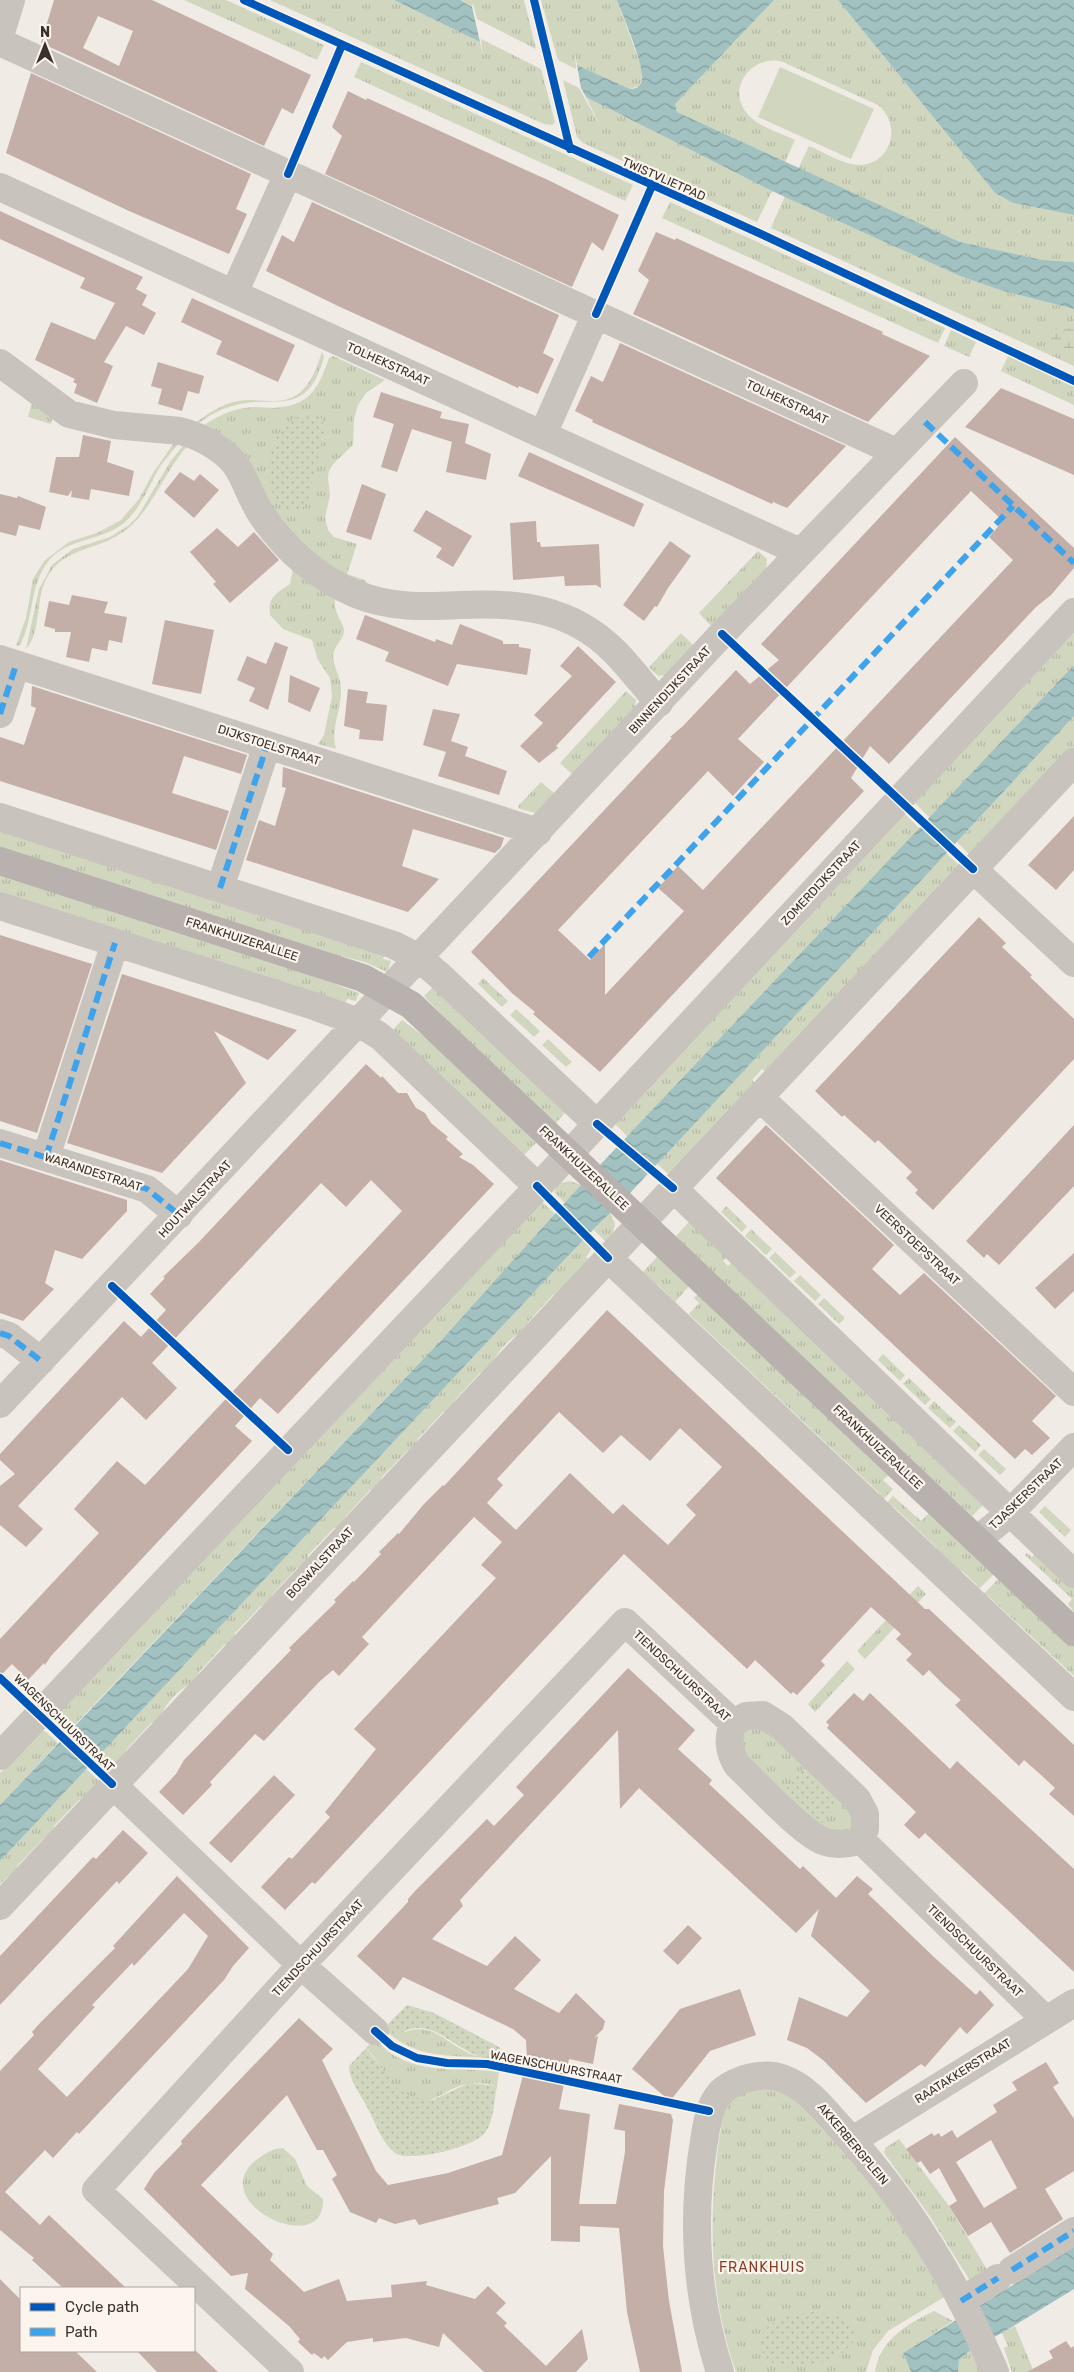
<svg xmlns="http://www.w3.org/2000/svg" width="1074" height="2372" font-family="Rubik,sans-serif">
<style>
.grass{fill:url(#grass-tufts)}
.wetland{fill:url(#wetland-marsh)}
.park{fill:url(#park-dots)}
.pitch{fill:#d1d6bf}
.water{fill:url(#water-waves)}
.building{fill:#c3afa7;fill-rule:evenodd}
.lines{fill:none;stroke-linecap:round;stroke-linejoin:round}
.minor{stroke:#c9c3be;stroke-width:28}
.major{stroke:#b8b1ad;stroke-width:28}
.quiet{stroke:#3fa3eb;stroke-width:6;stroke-dasharray:12 6;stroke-linecap:butt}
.cycleway-casing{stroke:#fbf5ee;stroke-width:11}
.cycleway{stroke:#0057b8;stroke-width:8}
.labels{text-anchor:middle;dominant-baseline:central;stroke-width:4.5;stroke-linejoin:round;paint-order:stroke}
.street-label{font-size:12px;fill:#3b302b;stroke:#fbf5ee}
.neighbourhood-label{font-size:14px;letter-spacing:1px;fill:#8c3b22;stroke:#fbf5ee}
</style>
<defs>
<pattern id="grass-tufts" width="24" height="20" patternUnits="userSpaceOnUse" patternTransform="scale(1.25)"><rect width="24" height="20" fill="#d1d6bf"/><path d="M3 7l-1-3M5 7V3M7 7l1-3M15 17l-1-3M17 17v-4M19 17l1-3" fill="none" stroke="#b4b8a4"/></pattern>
<pattern id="wetland-marsh" width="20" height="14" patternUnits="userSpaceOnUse" patternTransform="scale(1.25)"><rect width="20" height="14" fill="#d1d6bf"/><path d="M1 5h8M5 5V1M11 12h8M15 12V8" fill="none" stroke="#b4b8a4"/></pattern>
<pattern id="park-dots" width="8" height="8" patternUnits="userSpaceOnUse" patternTransform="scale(1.25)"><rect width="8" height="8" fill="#d1d6bf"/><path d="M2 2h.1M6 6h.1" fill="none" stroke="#b4b8a4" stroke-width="1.8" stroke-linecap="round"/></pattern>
<pattern id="water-waves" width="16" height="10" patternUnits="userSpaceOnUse" patternTransform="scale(1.25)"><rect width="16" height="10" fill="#a1c2c1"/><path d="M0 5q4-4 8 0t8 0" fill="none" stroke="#849e9d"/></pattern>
</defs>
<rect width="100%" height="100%" fill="#f0ebe5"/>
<!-- grass -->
<path class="grass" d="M184,0H226L324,45L317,60Z
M270,0H394L480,42L483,56L481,39L541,69L555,122L552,125L544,124Z
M460,0H524L536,49L477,19L473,3L472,7Z
M541,0H617L642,69V79L639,86L630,89L577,65L575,52L576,69L558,60Z
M774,0H838L995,193L1013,203L1074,215V262L1043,260L960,242L798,169L809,146C824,152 843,165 860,165C892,164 902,124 878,105L783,62C755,53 727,85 745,111C755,126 779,132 795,140L785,162L677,112L675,104Z
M361,62L633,185L625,201L354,77Z
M563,80L579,88L600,126L586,97L772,191L757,222L583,143L577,137Z
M785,196L960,276L1003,291L1074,309V366L771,228Z
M670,202L945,328L938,343L662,218Z
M951,330L976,342L969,357L944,346Z
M322,352C326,357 322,363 320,369C303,416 271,395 236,405C220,409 208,416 195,426L194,424C208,414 221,404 238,401C251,399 263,401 276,401C306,400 314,375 322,352Z
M333,356L385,380L366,393L358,405L354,419L353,445L334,463L329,471L328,478L330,495L325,518L328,530L334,537L357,544L347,574L365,580L367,584L313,559L203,426C216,417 229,410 245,408C255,406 264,408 273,408C309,406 318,390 329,358Z
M1008,356L1074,386V405L1001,371Z
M32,401L53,415L51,424L28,417Z
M176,440L180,442C172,452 163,461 157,472C147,490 140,509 124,523C101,542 66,537 47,563C29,588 34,619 20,645L16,646L26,618L33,579L44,561L69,542L97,533L121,520L139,499L153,473Z
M187,441L189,444C163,472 151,515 120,534C96,550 66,548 49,574C34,596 43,630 26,649L39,589L52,565L73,549L110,537L129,525L138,516L170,462Z
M758,551L767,559L766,569L711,626L699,613Z
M293,569L335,599C333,614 344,622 344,631C343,640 334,646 333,655C333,667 341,677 341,689C342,709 330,728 336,749L318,744L324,735L332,696L330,678L318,660L312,640L283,629L270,615C267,596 278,593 290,584Z
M1074,629V665L930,818L915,803Z
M681,633L693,645L666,675L658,676L649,667Z
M626,691L636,700L635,708L572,774L560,763Z
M1074,716V749L970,855L957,842Z
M541,782L554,793L536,813L520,809L518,806Z
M904,813L920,829L628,1137L612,1121Z
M0,824L387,948L383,959L391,961L387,972L365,962L324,952L0,849Z
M946,853L960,866L769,1075L762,1069L752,1080L758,1086L672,1177L656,1163Z
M0,874L298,970L359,993L356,1001L347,999L344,1010L0,899Z
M483,978L508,1001L502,1007L478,984Z
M437,983L570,1107L555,1124L456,1030L424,996Z
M516,1009L540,1031L534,1037L510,1015Z
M402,1020L437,1046L538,1141L521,1158L389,1034Z
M548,1039L572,1062L566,1067L542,1045Z
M570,1181L581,1185L566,1204L554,1192L556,1190L551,1185Z
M539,1199L556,1215L446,1335L68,1732L55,1717Z
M726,1206L747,1226L742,1232L721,1212Z
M610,1212L615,1224L610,1246L594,1230Z
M690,1221L728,1256L723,1261L728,1266L733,1261L986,1502L972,1516L675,1237Z
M751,1229L772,1249L766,1255L745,1236Z
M583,1240L592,1248L586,1257L593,1263L562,1295H553L528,1322L527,1329L523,1333C512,1333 491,1359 490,1369L480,1373L454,1401V1406L450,1411L443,1412L417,1440V1447L407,1451L381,1478V1485L377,1489L370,1490L345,1517L344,1524L340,1528H334L308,1555V1562L304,1567L297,1568L272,1595L271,1601L267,1605L261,1606L235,1633V1640L230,1644L224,1645L199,1672L195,1683C183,1684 162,1706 161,1719L151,1723L126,1750L125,1760L120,1767L112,1759L104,1766L96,1758Z
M775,1252L796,1272L790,1278L769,1258Z
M659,1255L690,1285L675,1302L657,1284L652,1289L639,1276Z
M800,1275L821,1295L815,1301L794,1281Z
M699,1293L890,1474L883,1480L893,1489L880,1503L876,1498L879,1493L689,1314L699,1303L694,1298Z
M824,1298L845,1318L839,1324L818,1304Z
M883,1354L905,1375L900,1381L878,1360Z
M909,1378L931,1399L925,1405L903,1384Z
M934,1401L956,1422L950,1428L928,1408Z
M959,1425L981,1445L975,1452L953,1431Z
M984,1449L1006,1469L1000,1475L978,1455Z
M893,1496L921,1521L931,1511L996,1572L976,1592L973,1591L977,1585L962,1571L957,1575L933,1553L937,1548L893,1506L888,1510L884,1506Z
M1045,1506L1071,1530L1065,1537L1039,1512Z
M1039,1549L1074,1581V1612L1068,1604L1072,1599L1025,1555L1027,1553L1032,1557Z
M1001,1576L1074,1645V1676L988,1596L983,1600L981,1597Z
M918,1586L926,1594L865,1659L857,1651Z
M847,1661L855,1669L815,1712L808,1704Z
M760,1724L851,1803L853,1829L827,1833L740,1752L744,1729Z
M41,1730L46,1732L58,1743L0,1805V1773Z
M86,1769L100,1782L89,1798L79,1800L54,1826L53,1835L43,1839L17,1866L16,1873L12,1877H7L0,1884V1861Z
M388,2024L396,2035C430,2020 438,2037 466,2052C473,2056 481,2056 489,2058C448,2055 415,2059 384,2029Z
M374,2039C382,2046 390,2054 399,2058C430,2074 466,2067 499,2072L497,2086C486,2083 474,2082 463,2085C440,2091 429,2112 402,2093C386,2082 380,2061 366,2048Z
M749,2086L791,2091L882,2190L946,2296L888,2331L873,2350L866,2372H736C708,2293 708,2209 721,2128L715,2126L725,2105Z
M899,2139L949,2206L989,2273L972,2284L929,2215L884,2153L885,2148Z
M275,2149L283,2148L295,2159L307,2186L323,2199C326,2266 180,2191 275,2149Z
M934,2311L953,2321L903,2353L911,2372H875C880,2340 907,2324 934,2311Z
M1015,2326L1034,2372H1012L1004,2348L1008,2346L1002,2333Z
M973,2348L987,2372H958L959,2360Z"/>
<!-- wetland -->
<path class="wetland" d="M1068,328L1074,329V358L1047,345C1044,340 1045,335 1049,331Z"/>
<!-- park -->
<path class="park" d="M309,413L320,415L325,428L308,500L302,509L291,511C260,498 264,451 282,429C289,420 299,416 309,413Z
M806,1767L842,1801L820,1825L784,1791Z
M407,2005L434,2013L499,2047L503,2051V2059C466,2063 443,2026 418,2028C410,2028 402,2032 396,2036L388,2024Z
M366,2048L398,2089L412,2097L433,2100L469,2083L497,2086C494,2100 494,2121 485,2133C474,2147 410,2163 395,2153C382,2143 375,2122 367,2107C361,2095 349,2080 349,2066Z
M812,2312C897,2319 843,2372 781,2367C769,2362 761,2355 759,2342C765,2318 792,2315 812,2312Z"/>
<!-- pitch -->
<path class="pitch" d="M780,67L874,109L851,159L758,117Z"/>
<!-- water -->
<path class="water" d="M394,0H460L472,7L480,42Z
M617,0H774L675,104L677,112L960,242L1043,260L1074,262V309L1003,291L960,276L772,191L586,97L581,88L577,65L630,89C636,89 640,87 642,80C645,67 623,16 617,0Z
M838,0H1074V215L1013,203L995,193Z
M1074,665V716L631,1192L583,1240L0,1861V1805L446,1335L581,1185Z
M1074,2247V2289L1002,2333L973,2348L959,2360L958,2372H911L903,2353Z"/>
<!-- building -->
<path class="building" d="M54,0H152L311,75L293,114L282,108L264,146L41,43ZM98,16L133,31L119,66L83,48Z
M31,73L251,174L236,209L247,214L229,254L129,211L6,153Z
M348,91L366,100L367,98L548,180L619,215L603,251L592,242L572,287L325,174L342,136L332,127Z
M312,202L559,315L543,353L554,359L538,394L519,386L518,388L338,306L266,271L282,235L294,242Z
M0,211L143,277L136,289L147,295L142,305L156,313L144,335L126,326L104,362L113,366L97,403L74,393L77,384L73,382L75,379L35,360L51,322L95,340L115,303L80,288L85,278L0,239Z
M656,232L675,240L676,238L883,332L882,334L930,356L868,422L633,314L649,280L638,271Z
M192,298L295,345L278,382L216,354L222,341L181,322Z
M620,343L846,446L787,508L773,502L772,504L592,422L593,420L575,411L591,376L603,382Z
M158,362L204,376L199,394L188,391L182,411L158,404L162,389L151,386Z
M1001,388L1074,419V475L965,427Z
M381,392L442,412L440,418L469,424L465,443L491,454L486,480L446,472L452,442L412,429L397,472L381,467L394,424L373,417Z
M83,435L111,441L107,462L134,471L129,496L91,489L89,500L71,497L72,490L68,496L49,492L56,457H79Z
M955,437L1074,548V568L1051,595L1036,607L889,764L870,746L851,778L864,791L600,1072L533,1014L535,1012L513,994L471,952L672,738L670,737L683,726L736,670L750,684L779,660L761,644ZM971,491L1003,521L989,537L1013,560L703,890L678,866L658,888L684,911L605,995V944L590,960L558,930L708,771L733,796L764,762L738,739Z
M529,452L644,504L634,527L518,476Z
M180,472L194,481L200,474L219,490L194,518L164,492Z
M362,484L386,494L371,540L346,532Z
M0,494L17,498L18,496L46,507L40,530L19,525L16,536L0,532Z
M426,510L472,536L453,567L436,557L442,548L413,531Z
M536,521L537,542H540L541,547L599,544L601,588L596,585L565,586L564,576L513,580L510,523Z
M217,528L238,547L254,532L279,560L230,603L213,584L216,582L190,552Z
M670,541L691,556L668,588L657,607L655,606L644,621L623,605Z
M72,595L108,602L104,613L127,617L122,643L109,640L107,651L92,648L89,662L66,657L71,632H55V629L44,626L49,601L69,605Z
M365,615L435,642L436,639L452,645L460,624L503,641V644H519V647L531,649L527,675L457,664L448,686L385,661L389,652L356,639Z
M165,620L214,630L201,694L152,684Z
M275,642L288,647L268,710L249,701L255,688L237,680L247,656L266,664Z
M578,646L616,682L556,746L558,748L539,763L520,746L543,723L534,715L572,676L560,666Z
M290,675L320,688L310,712L288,702Z
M32,686L247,755L241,774L184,756L172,793L229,811L216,850L0,781V737L24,745L36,708L31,706Z
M348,689L368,692L366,703L387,705L383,741L359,739L360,730L344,726Z
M433,709L460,714L451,741L468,747L465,756L507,771L499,795L438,776L446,752L423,745Z
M283,767L504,838L501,847L495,853L413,829L402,866L439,879L408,912L246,860L259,820L275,826L286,788L282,787Z
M1074,816V870L1056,890L1028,865Z
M979,917L1006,943L1002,947L1032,975L1030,977L1074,1019V1059L933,1210L915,1193L918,1190L906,1178L912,1172L878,1140L875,1143L844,1115L842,1117L815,1091Z
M0,935L92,964L37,1133L0,1121Z
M122,974L297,1030L268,1060L214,1031L246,1083L162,1173L67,1143Z
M366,1064L381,1078L382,1076L398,1093H407L416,1108L425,1113L431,1123L448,1137L446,1139L463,1154L459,1157L473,1165L494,1184L278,1414L260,1398L235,1426L252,1441L51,1656L45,1665L44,1663L28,1680L12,1664L0,1676V1639L99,1533L74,1509L117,1461L145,1485L402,1211L371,1180L346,1207L321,1183L152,1363L177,1388L146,1420L122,1397L18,1506L43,1529L26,1547L0,1525V1486L15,1474L0,1460V1454L124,1321L141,1337L166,1310L150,1294L165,1278L163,1277L198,1243Z
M766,1125L894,1245L872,1269L900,1295L924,1273L1056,1396L1032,1421L1050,1438L1032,1455L1025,1449L1015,1459L716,1178Z
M1074,1125V1186L999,1265L987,1254L984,1258L966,1241Z
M0,1160L127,1200V1211L82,1259L55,1250L45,1283L54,1289L23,1321L0,1313Z
M1074,1253V1291L1055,1309L1035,1288Z
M607,1310L925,1609H929L1074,1745V1816L1049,1794L1055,1788L1040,1774L1024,1760L1019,1766L955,1705L961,1700L944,1685L929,1670L923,1676L906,1660L912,1654L896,1639L901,1634L871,1607L821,1661L825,1665L797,1695L793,1692L791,1694L755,1660L747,1669L624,1554L315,1884L312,1882L285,1910L261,1887L289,1857L292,1859L330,1817L325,1812L376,1749L354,1729L496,1578L481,1565L502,1542L474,1517L362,1637L369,1644L339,1676L333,1670L319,1682L264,1741L255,1734L210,1782L212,1785L183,1815L159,1792L176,1774L184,1760L291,1650L289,1648L336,1602L334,1600L353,1581L354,1582L381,1554L379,1552L398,1533L399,1534L424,1504L443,1485L444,1486ZM559,1412L603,1453L621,1435L650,1461L680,1428L722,1467L686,1505L696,1515L668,1545L623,1504L613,1514L570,1473L516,1530L487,1503L503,1485L497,1479Z
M628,1668L695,1730L678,1749L712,1780L709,1784L800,1869L803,1866L836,1898L857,1876L873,1889L868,1894L935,1958L976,1995L980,1990L994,2005L967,2034L960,2027L925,2067L921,2064L866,2103L823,2060L807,2048L787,2040L799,1997L847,2017L870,1991L811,1936L819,1909L796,1933L639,1788L620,1809L618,1730L460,1900L463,1906L432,1939L487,1966L515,1936L541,1960L514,1989L559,2013L576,1993L605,2021L603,2029L594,2038L598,2036L593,2064L569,2059L559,2109L590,2114L579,2204H616L625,2152V2131L614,2129L619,2104L671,2114L673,2120L664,2191L663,2246L669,2301L682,2372H640L627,2312L619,2228L580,2226V2242L551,2241V2156L515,2193L497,2198L499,2204L419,2225L415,2219L395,2224L379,2218L376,2223L350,2212L332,2179L337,2175L323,2150H317L287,2095L201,2185L273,2254L270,2260L304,2292L339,2279L347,2301L392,2297L391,2285L427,2281L426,2285L475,2299L488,2286L506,2303L496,2313L507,2323L504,2326L546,2366L582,2329L588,2359L576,2372H484L443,2333L439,2347L406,2338L373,2342V2338L347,2342L328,2360L324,2356L322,2359L314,2353L312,2355L298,2342L300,2339L289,2326L245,2289L248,2273L231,2276L144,2189L154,2173L182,2144L181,2141L299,2018L333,2049L322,2060L376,2171L388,2185L448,2173L502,2155L527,2060L526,2040L513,2029L403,1977L394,1990L357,1956L408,1902V1899L416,1890L487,1819L494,1826L524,1795L516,1787Z
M854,1693L863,1701L870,1693L950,1769L957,1761L1074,1869V1972L925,1833L919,1839L904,1825L916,1812L827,1728L829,1725L826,1722Z
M274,1775L295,1795L231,1863L209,1843Z
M123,1830L148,1853L119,1884L117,1881L0,2005V1956L93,1857L96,1859Z
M177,1876L249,1948L233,1966L224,1980L79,2134L77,2132L53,2158L45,2150L5,2192L40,2225L49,2215L126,2288H63L32,2260L34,2258L0,2230V2071L34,2035L32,2032L39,2024L115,1948L113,1946ZM184,1913L208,1936L188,1969L67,2097L38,2069L95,2007L92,2005L132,1963L134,1966Z
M688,1925L702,1938L678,1965L663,1951Z
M740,1989L756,2035L710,2051L670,2101L632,2069L680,2009Z
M1046,2062L1059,2083L1053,2087L1074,2119V2171L1045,2189L1063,2219L1010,2253L991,2222L968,2236L949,2206L957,2201L939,2168L930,2174L921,2161L917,2163L906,2149L932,2133L934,2136L939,2133L941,2137L952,2130L957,2138L997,2112L993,2105L1017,2090L1012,2082ZM991,2140L1017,2188L984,2208L956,2162Z
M0,2279L21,2300V2351H75L97,2372H0Z
M1066,2341L1071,2348L1074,2346V2372H1027L1053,2358L1049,2351Z
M137,2351H196L218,2372H157Z"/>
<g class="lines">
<!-- minor -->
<path class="minor" d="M0,36L11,0
M0,42L896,452
M0,187L800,552
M234,293L288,174
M0,363L69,414L114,425L180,431C201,436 228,451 239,470C247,484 252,500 261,514C284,548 317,578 356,594C390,608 424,607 460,605C518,602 571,608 614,651C630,667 644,686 659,703
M543,434L596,314
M0,659L538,832
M0,714L16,665
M0,817L394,945L419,958L440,976L597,1124
M973,869L1074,963
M220,888L267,745
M0,906L314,1006L358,1022L381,1037L537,1186
M759,1097L1074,1392
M0,1143L147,1189L179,1215
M46,1157L115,943
M673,1188L1074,1574
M608,1258L1074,1697
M0,1333L9,1336L41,1361
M0,1404L722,634L964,383
M977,1540L1009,1514L1074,1447
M763,1715L782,1727L857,1799L865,1814V1829L861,1840C849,1844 836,1846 823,1841C802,1833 756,1783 737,1765C728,1750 728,1739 733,1723L746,1716Z
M0,1756L569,1154L1074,612
M112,1784L301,1965L375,2031
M861,1840L1046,2020
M0,1906L1074,762
M853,2140L1074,2003
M1012,2270L1074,2231
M961,2301L998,2278
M290,2372L96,2190L301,1965L625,1622L733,1723
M720,2372C696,2298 691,2218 704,2141C707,2124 708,2106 721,2092C727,2086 736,2082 744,2079C756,2075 772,2074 784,2079C806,2087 823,2108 838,2125C905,2197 957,2282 995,2372"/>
<!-- major -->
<path class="major" d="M0,861L363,978L411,1005L1074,1632"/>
<!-- quiet -->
<path class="quiet" d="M925,422L1074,563
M0,714L16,665
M220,888L267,745
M589,957L1013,506
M0,1143L147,1189L179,1215
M46,1157L115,943
M0,1333L9,1336L41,1361
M1012,2270L1074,2231
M961,2301L998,2278"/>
<defs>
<path id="cycleway" d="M244,0L761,234L1074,381
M534,0L570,149
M288,174L342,45
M596,314L652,186
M722,634L973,869
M597,1124L673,1188
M537,1186L608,1258
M112,1286L288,1450
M0,1678L112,1784
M375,2031L392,2046L417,2058L447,2063L487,2064L709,2111"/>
</defs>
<!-- cycleway casing -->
<use href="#cycleway" class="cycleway-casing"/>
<!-- cycleway -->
<use href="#cycleway" class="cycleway"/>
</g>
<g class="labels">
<!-- street labels -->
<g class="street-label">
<text transform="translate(664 179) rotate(24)">TWISTVLIETPAD</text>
<text transform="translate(388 364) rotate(24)">TOLHEKSTRAAT</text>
<text transform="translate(787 402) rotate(25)">TOLHEKSTRAAT</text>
<text transform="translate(670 690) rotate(-47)">BINNENDIJKSTRAAT</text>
<text transform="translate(269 745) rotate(18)">DIJKSTOELSTRAAT</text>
<text transform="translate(821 883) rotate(-47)">ZOMERDIJKSTRAAT</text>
<text transform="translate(242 939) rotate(18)">FRANKHUIZERALLEE</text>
<text transform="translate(584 1168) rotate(43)">FRANKHUIZERALLEE</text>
<text transform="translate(93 1172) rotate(18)">WARANDESTRAAT</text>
<text transform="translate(195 1199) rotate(-47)">HOUTWALSTRAAT</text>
<text transform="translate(917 1245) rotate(43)">VEERSTOEPSTRAAT</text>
<text transform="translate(878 1447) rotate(43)">FRANKHUIZERALLEE</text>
<text transform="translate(1026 1494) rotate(-44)">TJASKERSTRAAT</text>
<text transform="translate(320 1563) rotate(-47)">BOSWALSTRAAT</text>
<text transform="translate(682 1676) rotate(43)">TIENDSCHUURSTRAAT</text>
<text transform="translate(64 1723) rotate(44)">WAGENSCHUURSTRAAT</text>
<text transform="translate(318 1948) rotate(-47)">TIENDSCHUURSTRAAT</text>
<text transform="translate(975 1951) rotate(44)">TIENDSCHUURSTRAAT</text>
<text transform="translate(556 2067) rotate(11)">WAGENSCHUURSTRAAT</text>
<text transform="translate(963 2071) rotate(-32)">RAATAKKERSTRAAT</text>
<text transform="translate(853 2144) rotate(50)">AKKERBERGPLEIN</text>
</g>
<!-- neighbourhood labels -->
<g class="neighbourhood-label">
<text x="762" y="2267">FRANKHUIS</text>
</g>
</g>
<!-- legend -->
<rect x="20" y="2287" width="175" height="65" fill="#fbf5ee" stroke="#aea6a0"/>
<rect x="30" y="2303" width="25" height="8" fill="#0057b8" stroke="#aea6a0"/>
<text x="65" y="2312" font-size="15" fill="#3b302b">Cycle path</text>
<rect x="30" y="2328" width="25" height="8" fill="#3fa3eb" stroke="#aea6a0"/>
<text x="65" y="2337" font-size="15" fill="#3b302b">Path</text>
<!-- north arrow -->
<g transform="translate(45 45)" stroke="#fbf5ee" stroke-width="4" paint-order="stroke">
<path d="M0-4L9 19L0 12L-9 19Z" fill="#3b302b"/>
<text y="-8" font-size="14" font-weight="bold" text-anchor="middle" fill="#3b302b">N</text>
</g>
</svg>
